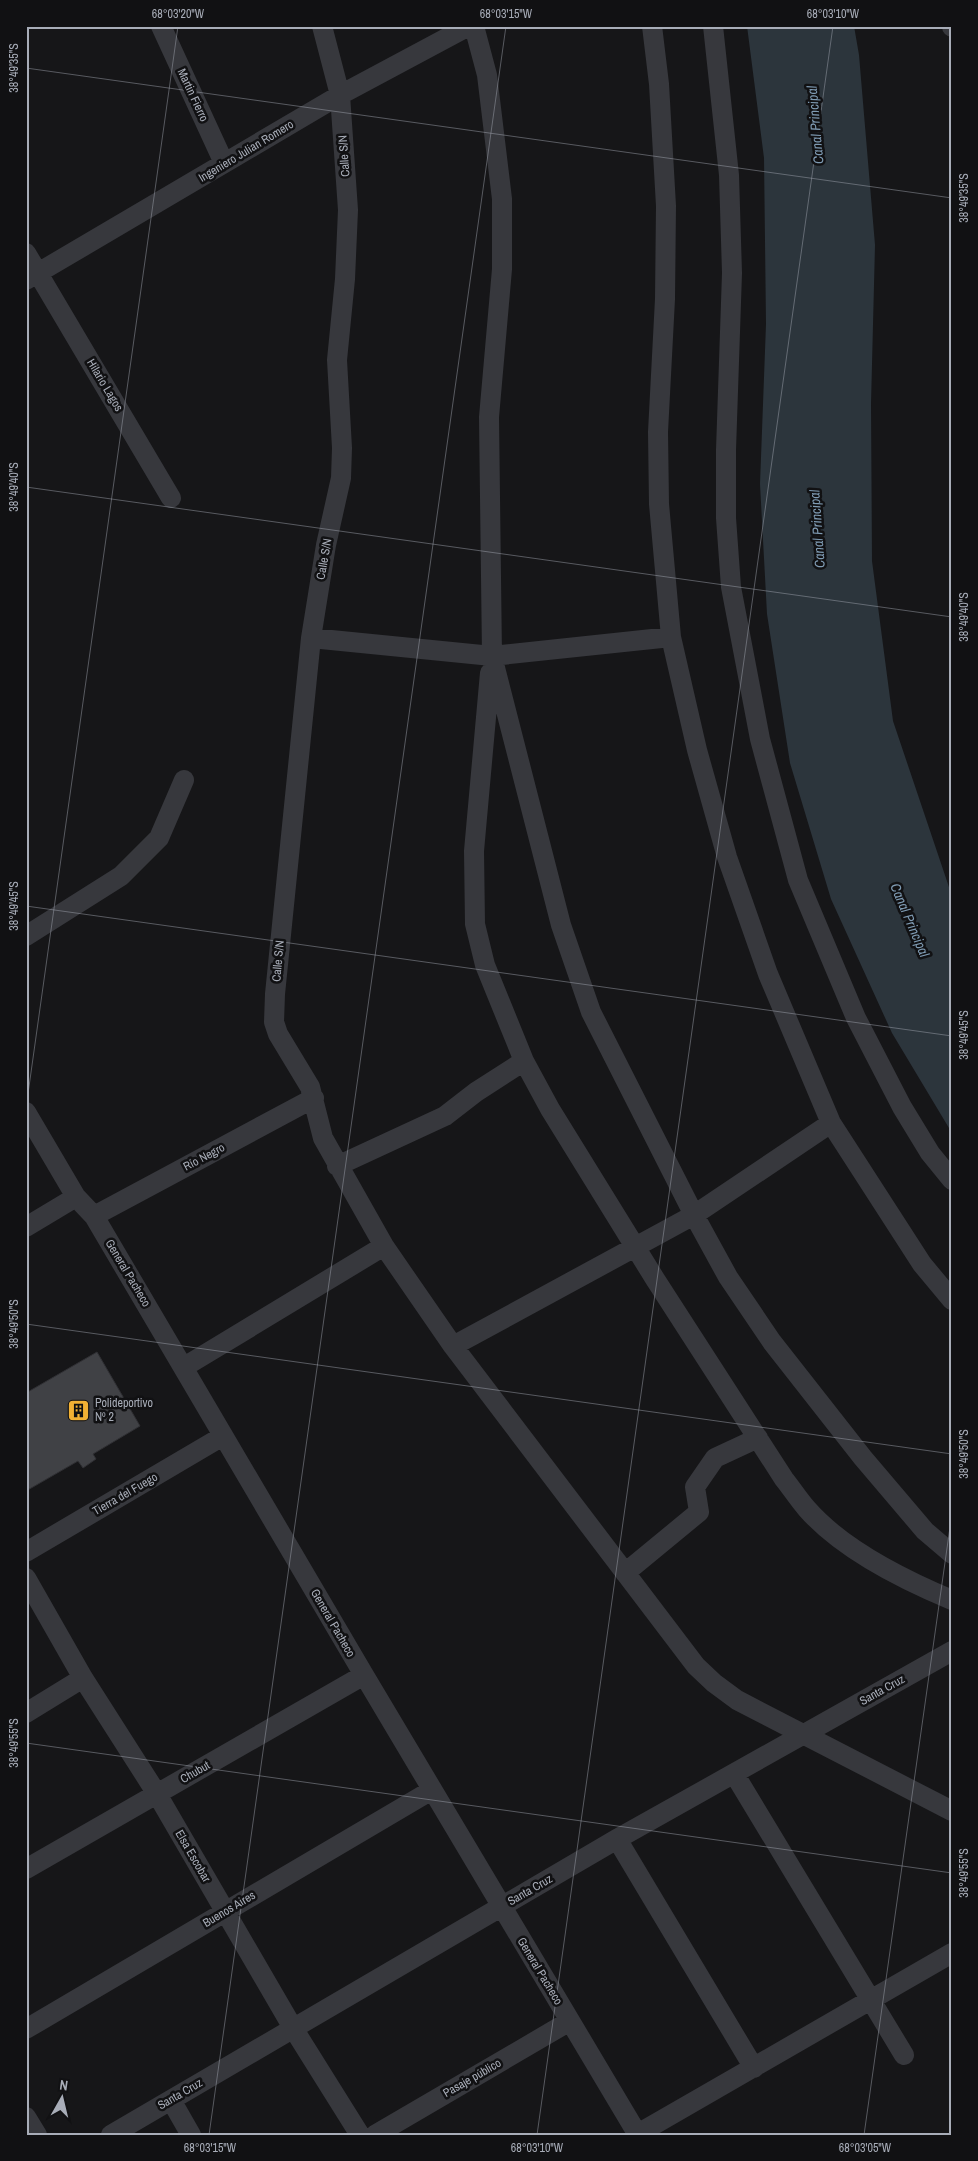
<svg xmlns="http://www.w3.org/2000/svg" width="978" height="2161" font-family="'Archivo Narrow',sans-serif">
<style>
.water{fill:#2c353c}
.building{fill:#404145;stroke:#303034}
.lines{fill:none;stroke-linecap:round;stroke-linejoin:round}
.minor{stroke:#37383d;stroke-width:20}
.ticks{fill:none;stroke:#a8adb8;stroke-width:1;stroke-opacity:0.45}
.labels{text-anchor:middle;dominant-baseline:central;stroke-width:5;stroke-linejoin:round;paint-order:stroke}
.street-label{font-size:12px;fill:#a8adb8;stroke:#111113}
.poi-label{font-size:12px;fill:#a8adb8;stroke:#111113;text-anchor:start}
.water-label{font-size:14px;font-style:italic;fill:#7f9bb3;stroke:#111113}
.neatline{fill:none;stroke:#a8adb8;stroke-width:2}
.ticks-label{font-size:12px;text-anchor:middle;fill:#a8adb8}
</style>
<rect width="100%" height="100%" fill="#161618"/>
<!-- water -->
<path class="water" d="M747,26H854L859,55L875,245L871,404L872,561L893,721L952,896V1133L892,1033L831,899L790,763L767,614L760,484L766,324L764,158Z"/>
<!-- building -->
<path class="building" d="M97,1352L140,1426L93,1454L96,1459L83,1468L78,1461L26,1491V1393Z"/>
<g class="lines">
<!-- minor -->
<path class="minor" d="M161,26L224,163
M322,26L340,95L348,210L345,279L337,360L342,448L341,478L326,545L311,638L275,994L274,1022L278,1034L310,1087L323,1138L384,1246L453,1346L696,1666L714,1683L737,1700L952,1811
M474,26L487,75L502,199V269L489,417L492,656L561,925L591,1012L694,1215L728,1277L772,1342L863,1458L925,1531L952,1554
M713,26L729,175L732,273L726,450V518L731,587L760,739L798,880L856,1018L902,1107L930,1153L952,1180
M952,26V27
M26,253L171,498
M26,280L340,95L469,26
M311,638L492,656L671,637
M490,673L474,851L475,924L485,965L524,1061L550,1109L655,1279L784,1479C792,1489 799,1500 807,1509C842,1549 904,1580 952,1600
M26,936L121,876L159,838L184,780
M26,1112L76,1197L94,1216L364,1675L638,2135
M831,1123L922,1264L952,1300
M337,1166L445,1116L476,1092L524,1061
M94,1216L314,1098
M26,1227L76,1197
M453,1346L694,1215L831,1123L768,974L727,857L697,750L671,637L659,504L658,432L665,299L666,206L659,84L652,26
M184,1367L384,1246
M26,1552L223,1436
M625,1573L699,1512L695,1487L715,1458L758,1438
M26,1578L83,1678L157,1794L293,2028L360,2135
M26,1713L83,1678
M735,1775L904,2055
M617,1839L754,2068
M26,1869L364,1675
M26,2029L432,1790
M171,2100L191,2135
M26,2117L37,2135
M111,2135L617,1839L952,1651
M375,2135L570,2021
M636,2135L952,1953"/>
</g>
<!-- ticks -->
<path class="ticks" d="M26,68L952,198M26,487L952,617M26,906L952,1036M26,1108L178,26M26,1324L952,1454M26,1743L952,1873M209,2135L506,26M537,2135L833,26M864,2135L952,1513"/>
<!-- icons -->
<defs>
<symbol id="building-square" viewBox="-11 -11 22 22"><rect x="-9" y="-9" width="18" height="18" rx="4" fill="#f2b134" stroke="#111113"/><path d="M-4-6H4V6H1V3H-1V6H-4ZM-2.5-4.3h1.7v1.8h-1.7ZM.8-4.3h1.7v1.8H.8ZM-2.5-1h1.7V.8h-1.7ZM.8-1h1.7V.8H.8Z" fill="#111"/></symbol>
</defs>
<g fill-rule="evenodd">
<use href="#building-square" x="66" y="1398" width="25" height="25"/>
</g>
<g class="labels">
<!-- street labels -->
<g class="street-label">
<text transform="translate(193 95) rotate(65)">Martin Fierro</text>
<text transform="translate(246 151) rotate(-31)">Ingeniero Julian Romero</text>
<text transform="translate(344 156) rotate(-94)">Calle S/N</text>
<text transform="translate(105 385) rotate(59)">Hilario Lagos</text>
<text transform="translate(324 559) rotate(-80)">Calle S/N</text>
<text transform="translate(278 961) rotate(-85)">Calle S/N</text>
<text transform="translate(204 1157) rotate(-28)">Río Negro</text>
<text transform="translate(128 1273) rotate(59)">General Pacheco</text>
<text transform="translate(125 1494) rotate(-30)">Tierra del Fuego</text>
<text transform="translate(333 1623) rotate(60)">General Pacheco</text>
<text transform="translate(882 1690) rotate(-29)">Santa Cruz</text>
<text transform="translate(195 1772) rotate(-30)">Chubut</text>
<text transform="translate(193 1856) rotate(60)">Elsa Escobar</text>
<text transform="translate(530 1890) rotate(-30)">Santa Cruz</text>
<text transform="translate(229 1909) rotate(-31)">Buenos Aires</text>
<text transform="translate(540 1971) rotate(59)">General Pacheco</text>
<text transform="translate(472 2078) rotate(-30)">Pasaje público</text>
<text transform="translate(180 2094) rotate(-30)">Santa Cruz</text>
</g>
<!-- poi labels -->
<g class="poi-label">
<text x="95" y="1403">Polideportivo<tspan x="95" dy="14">Nº 2</tspan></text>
</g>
<!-- water labels -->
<g class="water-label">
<text transform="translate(815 125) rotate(-95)">Canal Principal</text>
<text transform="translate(817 529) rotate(-94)">Canal Principal</text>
<text transform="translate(910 920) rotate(67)">Canal Principal</text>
</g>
</g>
<!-- border -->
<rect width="978" height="2161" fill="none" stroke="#111113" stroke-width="55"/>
<!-- north arrow -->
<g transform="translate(62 2098) rotate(8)" stroke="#111113" stroke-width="4" paint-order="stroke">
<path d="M0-4L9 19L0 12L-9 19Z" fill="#a8adb8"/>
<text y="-8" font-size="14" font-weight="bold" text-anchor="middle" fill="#a8adb8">N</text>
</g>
<rect x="28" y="28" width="922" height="2106" class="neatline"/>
<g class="ticks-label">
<text x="178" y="18">68°03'20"W</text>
<text x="506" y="18">68°03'15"W</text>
<text x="833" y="18">68°03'10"W</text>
<text transform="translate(14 68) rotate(-90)" y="4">38°49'35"S</text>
<text transform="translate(964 198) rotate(-90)" y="4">38°49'35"S</text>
<text transform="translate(14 487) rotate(-90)" y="4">38°49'40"S</text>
<text transform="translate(964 617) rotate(-90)" y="4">38°49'40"S</text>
<text transform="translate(14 906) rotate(-90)" y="4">38°49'45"S</text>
<text transform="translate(964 1035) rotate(-90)" y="4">38°49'45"S</text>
<text transform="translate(14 1324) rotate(-90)" y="4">38°49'50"S</text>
<text transform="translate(964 1454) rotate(-90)" y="4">38°49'50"S</text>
<text transform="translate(14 1743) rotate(-90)" y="4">38°49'55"S</text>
<text transform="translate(964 1873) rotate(-90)" y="4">38°49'55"S</text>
<text x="210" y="2152">68°03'15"W</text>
<text x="537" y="2152">68°03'10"W</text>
<text x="865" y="2152">68°03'05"W</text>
</g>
</svg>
